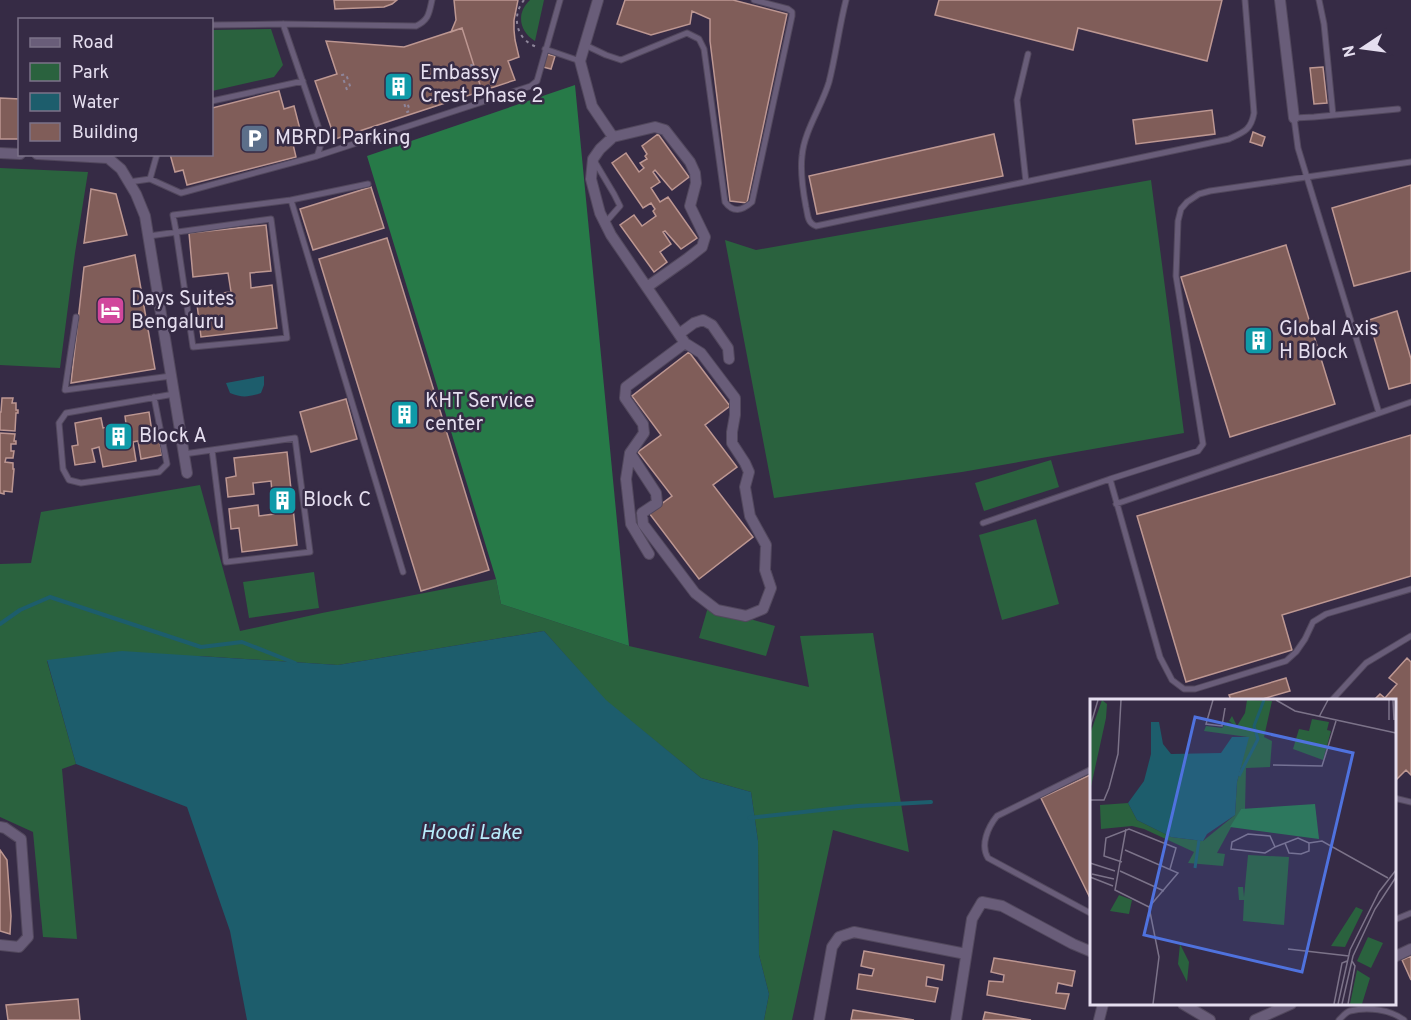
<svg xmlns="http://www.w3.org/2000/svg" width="1411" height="1020" font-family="Overpass,sans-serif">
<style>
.green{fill:#2a623e}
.forest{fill:#277a48}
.water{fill:#1d5d6c}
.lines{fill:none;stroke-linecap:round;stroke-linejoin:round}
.stream{stroke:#1d5d6c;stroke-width:4}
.building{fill:#805d59;stroke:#bd9792;stroke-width:1.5}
.service-casing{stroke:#52485d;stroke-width:7}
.minor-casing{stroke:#52485d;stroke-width:12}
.path{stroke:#8e859a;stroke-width:2;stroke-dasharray:3 4.5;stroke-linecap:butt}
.service{stroke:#695d79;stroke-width:5}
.minor{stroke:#695d79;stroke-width:10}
.labels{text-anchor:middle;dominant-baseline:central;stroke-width:5;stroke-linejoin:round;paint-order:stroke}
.poi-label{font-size:20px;fill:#e5deef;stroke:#362b45;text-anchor:start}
.water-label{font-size:21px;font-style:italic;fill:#b7ebfa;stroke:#362b45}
.inset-river{fill:none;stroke:#1d5d6c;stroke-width:3}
.inset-road{fill:none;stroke:#7c7389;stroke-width:1.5}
.view{fill:#4f72de;fill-opacity:0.15;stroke:#4f72de;stroke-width:3}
.inset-edge{fill:none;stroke:#e5deef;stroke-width:3}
</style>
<rect width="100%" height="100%" fill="#362b45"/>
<!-- green -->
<path class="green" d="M530,0H544L535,41C519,31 516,13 530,0Z
M271,29L283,65L274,77L212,91V30Z
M0,168L88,172L75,253L60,368L0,365Z
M1151,180L1184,433L962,472L774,498L725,240L756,250Z
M1051,460L1059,487L984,511L975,483Z
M200,485L240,631L322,613L496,579L501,604L629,646L809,687L800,636L873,633L909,852L833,830L792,1020H764L769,994L759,955L758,841L751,792L701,778L606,701L544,631L338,665L200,656L47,661L76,764L62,769L77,939L43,937L33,832L0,817V564L31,563L41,512Z
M1036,519L1059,604L1002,620L979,535Z
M314,572L319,608L249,618L243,582Z
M708,607L775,626L766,656L699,638Z"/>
<!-- forest -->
<path class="forest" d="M575,85L629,646L501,604L496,579L367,156Z"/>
<!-- water -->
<path class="water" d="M264,376V385L261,393C249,397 242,398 230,393L226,383Z
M544,631L606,700L701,778L751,792L758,841L759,955L769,994L764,1020H247L230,931L187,807L76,764L47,660L122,651L338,665Z"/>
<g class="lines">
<!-- stream -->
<path class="stream" d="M0,624L20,610L50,597L201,647L242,642L295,663
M749,818L858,806L931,802"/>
</g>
<!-- building -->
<path class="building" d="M334,0H397L392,4L384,7L335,9Z
M454,0H518L514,20V30L515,40L519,57L508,61L515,80L482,91L462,28L451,32L456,20Z
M625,0H733L787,14L747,203L730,201L710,41V19L692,11L690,24L651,35L617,24Z
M939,0H1222L1207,61L1078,28L1073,50L935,15Z
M462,28L482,91L335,139L315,81L337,74L326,41L404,47Z
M546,54L555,56L551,69L543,67Z
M1323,67L1327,103L1314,104L1310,68Z
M279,91L284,109L294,106L302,137L292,140L296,157L187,185L183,170L175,172L170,154H212V108Z
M0,98L20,99V139H0Z
M1212,110L1215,134L1136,144L1133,120Z
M1253,132L1265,137L1262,146L1250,142Z
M658,134L689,177L672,190L655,170L653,172L660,182L651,188L660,202L668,197L697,238L681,249L665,231L663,232L671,244L660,252L667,262L654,272L620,225L634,215L642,226L656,216L653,211L655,209L651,203L643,208L612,163L626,153L639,172L644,168L640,163L647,159L645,156L647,154L642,146Z
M994,134L1003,176L817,214L809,176Z
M1411,185V271L1354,286L1332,208Z
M371,187L384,228L313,250L300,209Z
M91,189L116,194L127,235L84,243Z
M266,225L271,271L250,273L251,288L272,285L277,328L201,337L196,296L231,292L228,273L193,277L189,233Z
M387,238L489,570L421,591L319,259Z
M1286,245L1335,404L1230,437L1181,277Z
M135,255L155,369L71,383L84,267Z
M1397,311L1411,359V383L1389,389L1369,320Z
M689,352L730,406L705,425L737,467L713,485L753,537L699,579L649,513L672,496L638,452L661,435L632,396Z
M2,398H13L12,403H16V410H18V413H16L15,431L0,430V412H1Z
M346,399L357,439L311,452L300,412Z
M149,412L152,432L158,431L162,455L141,459L138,441L133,442L136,461L103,467L99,447L92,449L95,462L75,465L72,446L78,445L75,423L101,418L103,428L126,424L125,416Z
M0,433L15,434L14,441H16V444H11V451H14L13,458H6L5,462L13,463V469H14L12,492L4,491V494L0,493Z
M1411,435V576L1282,615L1292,650L1186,682L1137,516Z
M287,452L297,545L242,552L239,528L231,529L229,509L258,505L259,516L274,514L271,481L253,483L254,494L228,497L226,478L236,476L234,458Z
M1407,658L1411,662V775L1406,770L1394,782V700H1374L1380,694L1385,698L1397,684L1389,678Z
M1286,678L1290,691L1259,700H1231L1229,695Z
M1092,774V902L1041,798Z
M0,850L7,860L11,916L10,934L0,931Z
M864,951L944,965L942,980L927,977L926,986L938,988L935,1002L857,989L859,974L872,976L874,969L861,966Z
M1411,956V980L1402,960Z
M994,958L1075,971L1072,986L1058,983L1056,993L1069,994L1065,1009L987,995L989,981L1003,982L1004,975L991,972Z
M78,999L80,1020H8L6,1005Z
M853,1010L914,1020H851Z
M985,1012L1031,1020H983Z"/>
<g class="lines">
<defs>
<path id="service" d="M846,0C839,27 836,55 829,82C822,106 804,131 802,156C800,173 803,191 806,207C808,215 807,223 816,226L1229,139C1244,132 1251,130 1254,113L1245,0
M1319,0L1324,24L1333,115
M283,24L320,132L321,144L317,156
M212,25L283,24L416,26C429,20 429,13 432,0
M585,45L606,55L621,60L687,33L699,39L704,49L725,202C733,213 742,211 752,202L792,16V12L788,9L754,0
M545,49L580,61
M212,101L303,81
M595,162L614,194L620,206L605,223
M1411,162L1210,191L1199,194L1187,202L1181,209L1178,221L1176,276L1203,444L1198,451L1110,479L1160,657L1172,680L1184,689H1195L1286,661L1296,652L1305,639L1313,622L1326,614L1411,589
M150,179L157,154
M129,182L150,179L181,193L317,156L531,86L537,81L560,0
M1026,182L1017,100L1028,54
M291,200L368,184
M149,236L271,219L287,338L193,347L176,231L173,215L291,200L403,572
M76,317L65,390L171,376
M154,397L167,464L159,472L81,483L69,480L63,469L59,423L66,413L174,394
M1379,413L1298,148L1294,118L1314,117L1398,109
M184,454L295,438L310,552L226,562L212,450
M1116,504L1411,402
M983,523L1110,479
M1332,700L1366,663L1411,636
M1092,769L997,816C988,827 980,845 988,858L1092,914
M1394,798L1411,802
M1394,920L1411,913
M1339,1020C1342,1017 1346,1012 1350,1011C1367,1007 1390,1009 1404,1020"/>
<path id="minor" d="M598,0L580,61L592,106L613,137
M1280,0L1294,118
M0,153L20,154
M37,154L108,158L121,169L136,194L145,216L187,473
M647,287L688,258L702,247L705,237L690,206L696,183L695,173L690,162L665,130L655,127L613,137L600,149L593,159L591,179L600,213L611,235L685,343
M679,334L694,323L703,320L712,325L728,348L729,359
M685,343L701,353L735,398V415L732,432V443L745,463L749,472L745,487L750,516L766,545L765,570L771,588L763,609L746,616L717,610L695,593L643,524L642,513L657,503L656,493L630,453L644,433L643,424L625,398L626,387Z
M630,453L626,479L631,524L649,554
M0,827L5,828L21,839L28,937L19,947L0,945
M1394,957L1411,949
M1183,1004L1210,1020
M819,1020L832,947L839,937L854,932L966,954
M956,1020L972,919L982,902L1002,906L1073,944L1092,952
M1099,1020L1103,1004
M1255,1020L1291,1004"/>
</defs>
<!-- service casing -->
<use href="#service" class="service-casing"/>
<!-- minor casing -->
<use href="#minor" class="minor-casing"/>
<!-- path -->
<path class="path" d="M524,0C511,16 516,40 537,47
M456,70L472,65L473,69L457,74
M347,90L342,75L346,74L351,89
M402,97L407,112L410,111L405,96"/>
<!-- service -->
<use href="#service" class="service"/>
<!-- minor -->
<use href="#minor" class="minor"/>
</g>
<!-- icons -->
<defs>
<symbol id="building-square" viewBox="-11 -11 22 22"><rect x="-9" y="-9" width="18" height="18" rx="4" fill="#0f9aa8" stroke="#362b45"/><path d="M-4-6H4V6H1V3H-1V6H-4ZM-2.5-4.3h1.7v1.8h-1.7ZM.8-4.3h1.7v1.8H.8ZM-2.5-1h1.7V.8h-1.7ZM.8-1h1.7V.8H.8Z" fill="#fff"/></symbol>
<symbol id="parking-square" viewBox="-11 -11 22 22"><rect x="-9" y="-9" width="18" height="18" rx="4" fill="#5c6f8a" stroke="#362b45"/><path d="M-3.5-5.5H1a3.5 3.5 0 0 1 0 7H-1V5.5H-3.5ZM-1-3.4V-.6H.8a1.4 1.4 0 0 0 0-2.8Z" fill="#fff"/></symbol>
<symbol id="hotel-square" viewBox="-11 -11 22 22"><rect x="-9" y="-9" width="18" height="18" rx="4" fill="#d1479c" stroke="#362b45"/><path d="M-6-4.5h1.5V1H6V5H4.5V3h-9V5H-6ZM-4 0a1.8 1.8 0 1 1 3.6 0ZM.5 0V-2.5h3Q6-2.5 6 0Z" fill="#fff"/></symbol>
</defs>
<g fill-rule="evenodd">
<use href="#building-square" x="382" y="70" width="33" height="33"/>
<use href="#parking-square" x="238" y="122" width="33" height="33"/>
<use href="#hotel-square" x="94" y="294" width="33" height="33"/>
<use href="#building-square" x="1242" y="324" width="33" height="33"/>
<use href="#building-square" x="388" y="398" width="33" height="33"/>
<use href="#building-square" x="102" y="420" width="33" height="33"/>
<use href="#building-square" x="266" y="484" width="33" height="33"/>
</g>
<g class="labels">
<!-- poi labels -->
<g class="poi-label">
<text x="420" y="74">Embassy<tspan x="420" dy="23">Crest Phase 2</tspan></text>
<text x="275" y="139">MBRDI Parking</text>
<text x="131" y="300">Days Suites<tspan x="131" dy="23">Bengaluru</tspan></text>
<text x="1279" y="330">Global Axis<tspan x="1279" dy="23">H Block</tspan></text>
<text x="425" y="402">KHT Service<tspan x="425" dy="23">center</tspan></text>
<text x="139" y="437">Block A</text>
<text x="303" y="501">Block C</text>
</g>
<!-- water labels -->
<g class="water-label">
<text x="471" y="833">Hoodi Lake</text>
</g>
</g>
<!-- overview -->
<g transform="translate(1090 699)">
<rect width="306" height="306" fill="#362b45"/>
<path d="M12,1L17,5L16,19L0,92V35ZM157,1L182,2L174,38L182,42L180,68L156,69L155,110H151L127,154L135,155L133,167L98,164L104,153L54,130L42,127L11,130L10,106L38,104L47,121L81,138L113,142L145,116L147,83L158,38L114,32L116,27L132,29L137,23L143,25L139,22L142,17L147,27L155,14ZM222,20L239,23L237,31L241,32L233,61L203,50L209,30L219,32ZM158,156L199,158L194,226L153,222L154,201H149L148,188H153L154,198ZM29,196L42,201L39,215L20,212ZM266,208L273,211L255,248L241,247ZM278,238L293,244L281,269L267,262ZM90,245L99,263L97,283L88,265ZM267,271L280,279L272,305H260Z" fill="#2a623e"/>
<path d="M225,105L229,140L140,128L151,110Z" fill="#277a48"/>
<path d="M61,23H69L73,45L81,55L131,54L142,38H159L147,83L145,116L117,135L113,142L81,138L47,121L38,104L54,82L61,55Z" fill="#1d5d6c"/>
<path class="inset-river" d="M149,77L168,40L164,27L174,1M105,169L109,141"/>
<path class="inset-road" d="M123,1L116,25L132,27L135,9M186,1L205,12L306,34M303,1L304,21M229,18L238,1M299,21V1M0,28L8,1M183,66L232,67L246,22M0,101H14L19,89L28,55L31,1M36,130L25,191L59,208M158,135L180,137L185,148L175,154L141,150L142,143ZM195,144L199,154L211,155L219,152V144M185,148L208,139L219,144L232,142L298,179M35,151L88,174L59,208M32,163L14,157L16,139L39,130L86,149L80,170M0,164L25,172M30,172L74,192M2,175L24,180M0,178L23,187M59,208L69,258L63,305M198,250L259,257M244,305L252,264L257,262M248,305L260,251L289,193L306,171M252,305L263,257L285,210L306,178M258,305L265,267L262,262"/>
<path class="view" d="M105,18L263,54L212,273L54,236Z"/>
<rect width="306" height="306" class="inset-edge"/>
</g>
<!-- legend -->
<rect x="18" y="18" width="195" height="138" fill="#362b45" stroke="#7c7389" stroke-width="1.5"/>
<rect x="30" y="38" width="30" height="9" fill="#695d79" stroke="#7c7389" stroke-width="1.5"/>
<text x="72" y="48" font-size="18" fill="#e5deef">Road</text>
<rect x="30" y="63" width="30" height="18" fill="#2a623e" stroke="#7c7389" stroke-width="1.5"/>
<text x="72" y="78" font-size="18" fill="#e5deef">Park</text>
<rect x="30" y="93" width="30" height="18" fill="#1d5d6c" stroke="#7c7389" stroke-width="1.5"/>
<text x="72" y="108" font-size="18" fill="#e5deef">Water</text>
<rect x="30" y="123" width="30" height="18" fill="#805d59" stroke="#7c7389" stroke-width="1.5"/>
<text x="72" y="138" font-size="18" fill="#e5deef">Building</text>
<!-- north arrow -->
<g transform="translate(1363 48) rotate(257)" stroke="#362b45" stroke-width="4.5" paint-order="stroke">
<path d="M0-4.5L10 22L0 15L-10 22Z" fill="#e5deef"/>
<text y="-9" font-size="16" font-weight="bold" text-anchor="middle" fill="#e5deef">N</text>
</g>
</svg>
